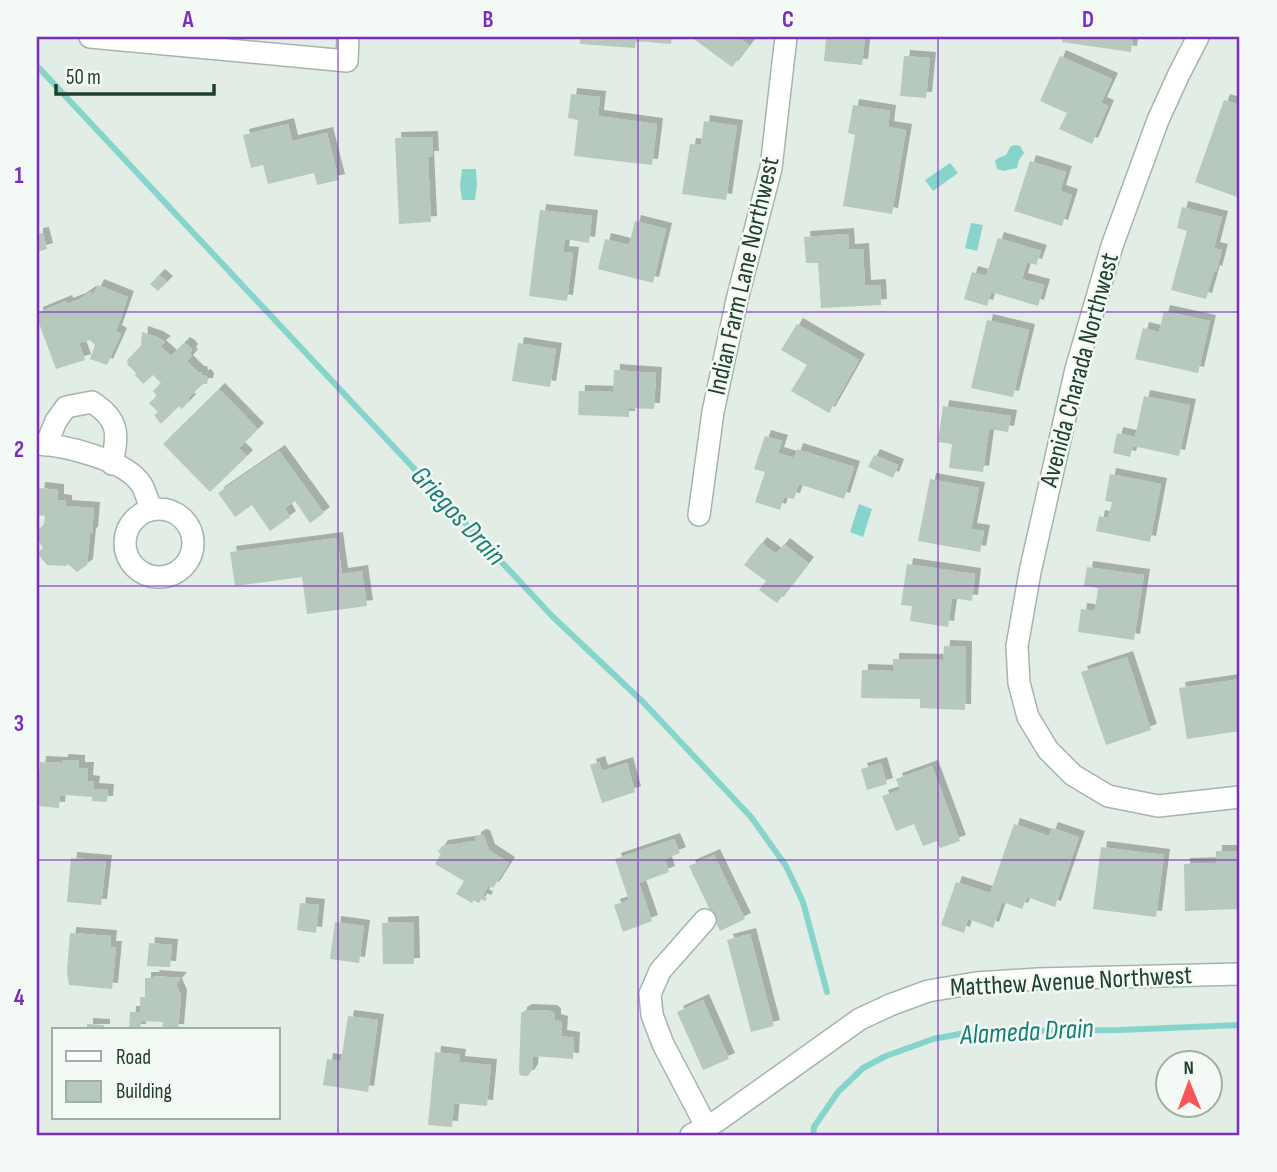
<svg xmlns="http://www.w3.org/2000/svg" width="1277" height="1172" font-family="'Sofia Sans Condensed',sans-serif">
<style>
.water{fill:#87d4cb}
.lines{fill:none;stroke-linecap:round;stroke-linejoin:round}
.stream{stroke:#87d4cb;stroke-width:6}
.building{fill:#b7c8bd;filter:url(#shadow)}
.minor-casing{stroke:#a4b5ab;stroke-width:24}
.minor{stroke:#fff;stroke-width:21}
.grid{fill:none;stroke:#7b2cbf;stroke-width:2;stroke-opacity:0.55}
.labels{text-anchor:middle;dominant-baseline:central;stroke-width:5;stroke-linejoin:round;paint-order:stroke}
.street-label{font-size:26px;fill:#213f2f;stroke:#f3f9f4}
.water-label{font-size:28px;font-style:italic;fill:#187e73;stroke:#f3f9f4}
.neatline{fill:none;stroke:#7b2cbf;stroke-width:2.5}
.grid-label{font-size:23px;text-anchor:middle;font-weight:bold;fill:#7b2cbf}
</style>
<defs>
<filter id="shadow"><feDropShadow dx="6" dy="-6" stdDeviation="0" flood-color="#0004"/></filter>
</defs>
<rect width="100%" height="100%" fill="#e2ede5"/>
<!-- water -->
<path class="water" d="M1016,145L1020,146L1024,153L1019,160L1017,168L1003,171L997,169L995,161L998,158L1006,155L1011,146Z
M950,163L958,173L933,191L925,180Z
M462,169H476L477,184L475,200H462L460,185Z
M971,223L983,225L977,251L965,248Z
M859,504L872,509L863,537L850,532Z"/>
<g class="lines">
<!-- stream -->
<path class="stream" d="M39,68L553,617L644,703L751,817L786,866L803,902L827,992
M813,1135L814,1127L838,1092L863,1068L886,1056L933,1039L976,1031L1120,1030L1240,1025"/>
</g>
<!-- building -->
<path class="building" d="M580,37H672L671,44L636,41L635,48L580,44Z
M691,37H738L749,45L732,67Z
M826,37H865L862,65L824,61Z
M1063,37H1133L1131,52L1062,42Z
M904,56L930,58L926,98L900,96Z
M1060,56L1112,79L1101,103L1108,106L1092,144L1059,129L1067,113L1040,101Z
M571,94L600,97L598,116L657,124L652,165L574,156L578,120L568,118Z
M1224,100L1240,105V198L1195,182Z
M853,105L890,111L888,127L906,130L892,214L843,206L855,135L848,133Z
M704,121L737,126L726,200L682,194L690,144L701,145Z
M288,124L292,141L327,133L339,180L317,185L314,173L268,184L263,165L251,168L243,135Z
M432,137L433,157H428L431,222L399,224L395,138Z
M1030,161L1066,172L1060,191L1072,195L1062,226L1014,211Z
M1182,207L1222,217L1214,248L1222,250L1216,272L1214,271L1206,299L1171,290L1187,231L1177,228Z
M540,210L592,216L589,243L565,239L563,252L573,253L567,301L529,296Z
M635,221L666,229L653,283L598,269L605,239L629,245Z
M43,233L47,249L37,252V234Z
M848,234L849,250L863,249L865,286L880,285L881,305L821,308L818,263H806L804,237Z
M998,238L1041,251L1036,265L1027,262L1022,279L1044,285L1038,306L991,292L987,306L964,299L972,272L986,276Z
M159,275L167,282L158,291L150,284Z
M98,285L128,297L116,331L121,334L107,365L90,359L95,345L90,340L79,343L85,360L56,369L37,318V313L66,301L67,304L80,299L90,292L94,294Z
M1164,311L1210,321L1198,373L1135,359L1143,328L1159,332Z
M987,320L1029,330L1013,397L971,388Z
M797,324L859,360L829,413L791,391L807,365L781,350Z
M142,332L157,337L165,342L160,346L171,356L184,343L189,346L192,350L190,353L192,355L187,361L198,372H201L202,376L205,375L208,379L207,384H203L188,398L190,400L182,409L179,406L161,424L154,415L158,412L149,403L157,396L153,391L161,383L153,375L143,384L135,375L136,373L128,365L127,360L141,346Z
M518,343L556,349L550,387L512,381Z
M614,370L656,373L654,409L629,408V417L578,415L579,391L613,392Z
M219,389L258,429L239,448L247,456L210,492L163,444Z
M1144,396L1190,405L1179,456L1133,446L1130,457L1113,453L1117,433L1135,437Z
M943,406L1011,416L1008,432L989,429L983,472L949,468L952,444L938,442Z
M765,436L782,441L778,453L794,458L797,449L854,467L844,499L799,484L794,499L784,497L780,510L755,502L765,472L754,469Z
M279,451L324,513L310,523L295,501L285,508L290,517L270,531L252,505L235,517L218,493Z
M874,455L898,465L893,478L868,467Z
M1110,474L1161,484L1150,542L1096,531L1099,516L1108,518L1112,502L1105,501Z
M930,479L979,488L971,529L984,531L980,552L918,541Z
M39,488L58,490V500L66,501V506L94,508L92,533L90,534L87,565L77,572L68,564L66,566L47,565L37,553L43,548L37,539V531L44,524L45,516L37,515Z
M337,538L342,574L362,571L367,606L307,614L302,577L235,586L230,552Z
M761,543L776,554L784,544L808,563L777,603L759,590L766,581L744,565Z
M907,564L975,574L972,601L952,598L948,627L910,621L912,606L901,605Z
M1087,567L1144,575L1134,640L1078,632L1081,609L1095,611L1098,588L1084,586Z
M944,646L966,647L965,710L920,708V699L861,698L862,670L893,671V659L943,660Z
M1127,657L1151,730L1106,745L1081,672Z
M1240,679V731L1187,739L1179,688Z
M62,760L79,761V768H88L87,781L94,782L93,789L108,790L107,802L92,801V797L65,795L64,796H60L59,808L37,806L40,762L62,763Z
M599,762L602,771L627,763L635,792L602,803L590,765Z
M881,763L887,784L867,790L861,769Z
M932,766L960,841L940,848L937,841L923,846L914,824L896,831L882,796L900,790L896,779Z
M1014,824L1049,836L1052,828L1079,837L1055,907L1027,897L1022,909L1002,902L993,928L968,919L964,933L941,925L956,882L990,893Z
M480,835L484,836L489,850L509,863L493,888L489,885L483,895L487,898L485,901L481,899L480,902L478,903L474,900L472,903L456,894L464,881L435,864L441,854L438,852L442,846L475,841V838Z
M674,839L680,853L665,859L669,872L639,883L652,921L623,932L614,905L629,900L615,859Z
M1101,847L1164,855L1156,917L1093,909Z
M1216,851H1240V909L1185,911L1184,864L1216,863Z
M714,855L745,919L720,931L689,866Z
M71,858L106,861L101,905L67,902Z
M300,903L319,905L316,933L297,930Z
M335,922L364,926L359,963L330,959Z
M413,922L414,964H383L382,923Z
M70,933L111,936L110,947H116L112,989L69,985L67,972Z
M750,934L774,1026L751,1032L727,940Z
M149,943L172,945L170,967L147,966Z
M153,976L181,978L176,984L181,996L178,1030H162L163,1022L141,1021L140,1030H129L130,1012H140V997H145V978H154Z
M703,1000L729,1059L703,1070L677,1012Z
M526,1010L551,1011L555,1014V1020L562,1022L561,1036L574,1038L573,1059L533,1056L532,1070L528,1076H524L520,1075L519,1072L521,1013Z
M348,1016L378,1020L368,1092L323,1085L327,1059L341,1061Z
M87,1024L104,1025V1030H87Z
M435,1052L460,1055L459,1062L491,1065L487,1106L454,1103L452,1127L428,1125Z"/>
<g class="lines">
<defs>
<path id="minor" d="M90,37L347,61L348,37
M1198,37L1179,74L1158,120L1112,246L1076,369L1030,572L1017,646L1019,683L1028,717L1048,750L1073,775L1108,796L1158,806L1240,797
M37,444C64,445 126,460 141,484C146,491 148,502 151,510
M46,445L56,421L66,407L92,402C120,420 118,434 112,464
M125 543a34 34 0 1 1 68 0a34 34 0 1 1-68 0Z
M699,515L713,412L737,300L771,168L786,37
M705,920L660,971L650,994L652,1015L663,1044L706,1126
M691,1135L717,1121L860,1019L890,1005L928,991L976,983L1038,979L1240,974"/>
</defs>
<!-- minor casing -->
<use href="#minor" class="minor-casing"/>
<!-- minor -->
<use href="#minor" class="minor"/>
</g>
<!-- grid -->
<path class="grid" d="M338,37V1135M638,37V1135M938,37V1135M37,312H1240M37,586H1240M37,860H1240"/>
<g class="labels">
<!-- street labels -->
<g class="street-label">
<text transform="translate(744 276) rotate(-77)">Indian Farm Lane Northwest</text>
<text transform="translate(1080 370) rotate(-75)">Avenida Charada Northwest</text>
<text transform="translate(1071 982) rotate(-3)">Matthew Avenue Northwest</text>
</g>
<!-- water labels -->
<g class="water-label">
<text transform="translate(458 516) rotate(47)">Griegos Drain</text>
<text transform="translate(1027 1032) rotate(-3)">Alameda Drain</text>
</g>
</g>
<!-- border -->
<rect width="1277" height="1172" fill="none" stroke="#f3f9f4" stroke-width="77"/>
<!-- legend -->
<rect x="52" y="1028" width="228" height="91" fill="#f3f9f4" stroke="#9fafa5" stroke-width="2"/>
<rect x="66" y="1051" width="35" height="10" fill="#ffffff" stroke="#9fafa5" stroke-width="2"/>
<text x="116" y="1064" font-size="21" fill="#213f2f">Road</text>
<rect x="66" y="1081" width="35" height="21" fill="#b7c8bd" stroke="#9fafa5" stroke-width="2"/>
<text x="116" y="1098" font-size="21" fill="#213f2f">Building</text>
<!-- north arrow -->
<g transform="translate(1189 1084) rotate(359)"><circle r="33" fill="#f3f9f4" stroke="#9fafa5" stroke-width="2"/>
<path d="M0-5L12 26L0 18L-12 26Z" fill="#f85559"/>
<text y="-10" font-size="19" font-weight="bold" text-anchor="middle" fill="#213f2f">N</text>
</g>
<!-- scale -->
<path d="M56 84v10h158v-10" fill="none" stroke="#213f2f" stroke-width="3.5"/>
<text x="66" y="84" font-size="21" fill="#213f2f" stroke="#f3f9f4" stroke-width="5" paint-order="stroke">50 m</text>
<rect x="38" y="38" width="1200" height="1096" class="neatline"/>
<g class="grid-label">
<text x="188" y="27">A</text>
<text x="488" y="27">B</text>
<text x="788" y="27">C</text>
<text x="1088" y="27">D</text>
<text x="19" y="183">1</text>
<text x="19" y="457">2</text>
<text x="19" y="731">3</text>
<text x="19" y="1005">4</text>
</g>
</svg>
